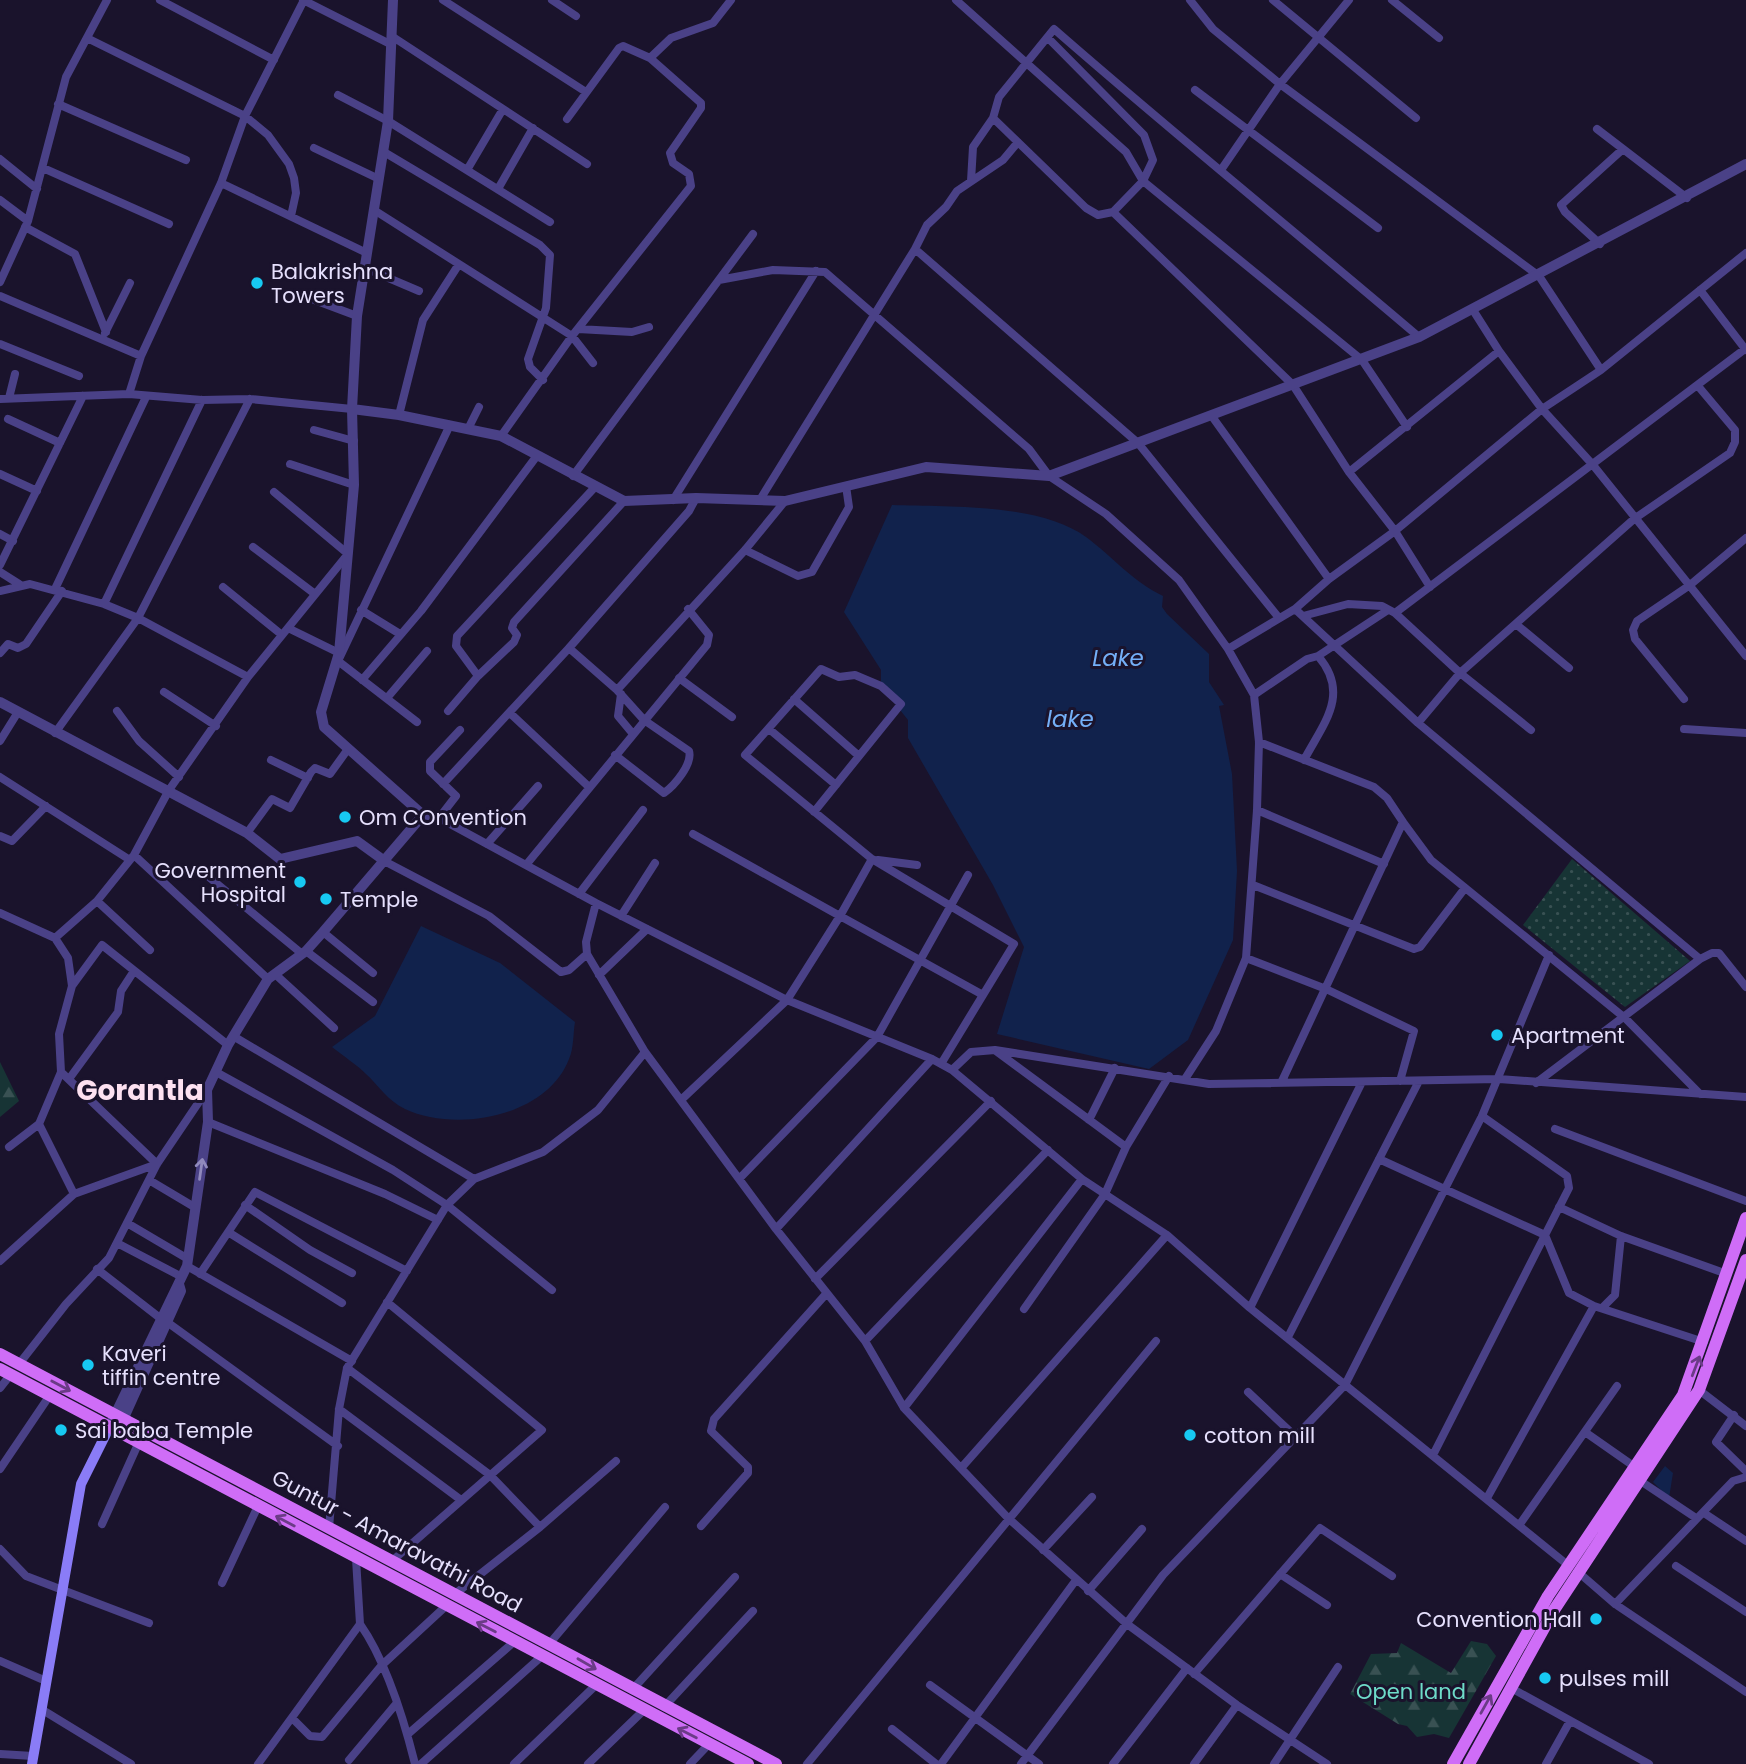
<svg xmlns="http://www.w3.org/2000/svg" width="1746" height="1764" font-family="Poppins,sans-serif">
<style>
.grass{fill:url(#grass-dots)}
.forest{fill:url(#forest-firs)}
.water{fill:#11224c}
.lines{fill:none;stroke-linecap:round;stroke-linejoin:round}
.minor{stroke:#4a4187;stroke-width:8}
.tertiary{stroke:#4a4187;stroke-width:10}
.secondary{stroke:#8a7cf7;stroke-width:10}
.primary{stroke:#cf6df7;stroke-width:12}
.oneway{stroke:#9089bc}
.oneway2{stroke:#6b3b87}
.poi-dot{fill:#17c9f2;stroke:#1a132c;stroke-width:2.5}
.labels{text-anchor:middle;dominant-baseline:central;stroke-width:6;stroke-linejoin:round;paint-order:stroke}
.poi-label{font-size:21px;fill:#e6e0fd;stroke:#1a132c;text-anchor:start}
.street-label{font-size:21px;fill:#e6e0fd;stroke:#1a132c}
.park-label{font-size:21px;fill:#6edbc9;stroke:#1a132c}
.water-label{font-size:23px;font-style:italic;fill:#74aff7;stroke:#1a132c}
.district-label{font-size:28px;font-weight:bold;fill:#fde1f1;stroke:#1a132c}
</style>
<defs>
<pattern id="grass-dots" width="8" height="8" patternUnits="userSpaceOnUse" patternTransform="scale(1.75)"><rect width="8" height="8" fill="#173435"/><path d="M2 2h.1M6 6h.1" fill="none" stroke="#395153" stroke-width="1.8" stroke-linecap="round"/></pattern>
<pattern id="forest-firs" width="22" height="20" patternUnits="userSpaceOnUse" patternTransform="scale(1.75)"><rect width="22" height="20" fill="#173435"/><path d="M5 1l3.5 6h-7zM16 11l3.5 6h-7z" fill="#395153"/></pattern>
</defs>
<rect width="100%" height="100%" fill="#1a132c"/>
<!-- grass -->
<path class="grass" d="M1572,859L1690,961L1625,1007L1523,925Z"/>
<!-- forest -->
<path class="forest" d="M0,1062L19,1101L0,1117Z
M1471,1641L1487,1644L1496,1656L1449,1738L1434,1734L1417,1737L1407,1726L1398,1724L1350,1694L1371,1654L1397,1653L1401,1643L1451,1673Z"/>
<!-- water -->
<path class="water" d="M892,505C947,507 1040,503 1086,537C1113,557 1132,581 1163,596L1162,607L1167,614L1209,654V682L1224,705L1219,706L1232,774L1237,871L1233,940L1188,1040L1149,1069L997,1034L1024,947L993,885L908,738V720L881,686V670L844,612Z
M421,926L500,963L575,1022C573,1033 574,1048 569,1059C547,1117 456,1133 405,1109C387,1100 380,1087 366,1074C356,1064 343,1056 332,1047L375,1016Z
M1665,1466L1673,1473L1669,1498L1653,1482Z"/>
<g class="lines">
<!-- minor -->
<path class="minor" d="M160,0L274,60
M303,0L392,45
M443,0L586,92
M552,0L576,16
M956,0L1126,152L1143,181L1153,160L1144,135L1048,38
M1190,0L1213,29L1280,84L1539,276L1601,370
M1273,0L1416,118
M1392,0L1439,38
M393,37L587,164
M87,38L245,116L268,135L289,164L294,178L296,193L291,216
M650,58L671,38L713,23L731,0
M1195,90L1378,228
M338,95L388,121L550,222
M58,104L186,160
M993,118L1086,208L1098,215L1113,212L1143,181L1362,360L1407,427
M1597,129L1687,198
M314,148L379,179
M384,152L540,245L550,255L546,308L528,359L530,367L543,380
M0,159L37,189
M43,168L169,224
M467,170L503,109
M1221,170L1280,84L1349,0
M971,181L973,147L993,118L999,97L1054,29C1174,134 1298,234 1419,337
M221,183L367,253
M498,189L533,128
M0,200L28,221
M374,210L572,336L593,363
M1113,212L1293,385L1349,472L1395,531L1329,579
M25,227L75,254L106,332
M1600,244L1565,212L1561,205L1623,149
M915,249L927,225L946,207L957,191L1003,160L1018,142
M365,268L419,291
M719,280L773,270L825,272L1029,449L1049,476L1106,514L1179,580L1228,649L1254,695L1259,742L1257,810L1246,958L1216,1031L1185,1079
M0,282L28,221L66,77L107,0
M1700,290L1746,350
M301,295L357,316
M0,296L141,356
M1473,310L1499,351L1542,409L1593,465L1746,656
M578,329L632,332L649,327
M105,333L130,283
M0,344L79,376
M129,394L141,356L221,183L245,116L304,0
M9,398L15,374
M0,399L129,394L202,400L250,399L352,409
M399,415L423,320L459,264
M1211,415L1329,579L1295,609L1418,723L1700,959L1536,1083
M8,419L60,443
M468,429L479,407
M314,430L354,441
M501,436L572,336L691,186L689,174L673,163L670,153L701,108V103L650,58L623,46L619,48L567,119
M290,464L354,485
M1349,472L1499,351
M0,474L37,491
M573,476L753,234
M696,498L689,511L569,648L617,690L745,550L785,501
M761,498L915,249L1138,443L1279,618
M673,500L816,271
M0,534L13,541
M253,547L315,594
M745,550L798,576L812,572L849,507L846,486
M0,565L83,396
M0,572L19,584
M223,587L282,635
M1430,587L1395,531L1542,409L1601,370L1746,253
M55,589L146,397
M0,591L30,584L104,604L138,618L248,677
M104,604L202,400
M361,610L400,634
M1395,613L1745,349
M1303,616L1348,604L1382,606L1395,613L1460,673L1531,730
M1517,625L1569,668
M288,628L339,653
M1228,649L1295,609
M0,653L8,644L18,648L26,644L62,591
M1318,656L1388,610
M478,676L456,646L457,636L595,487
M679,678L732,717
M362,680L421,611L536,457
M164,692L216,726
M621,694L618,716L633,734
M1254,695L1307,659L1318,656C1351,694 1323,724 1304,760
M387,698L427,651
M794,699L859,756
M1684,699L1635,639L1633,630L1637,621L1690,585L1746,538
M117,711L139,741L179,777
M448,711L478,676L514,642L517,635L512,628L514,622L624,501
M511,714L589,787
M417,722L338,661L450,425
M1418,723L1460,673L1634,519L1730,453L1735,442V430L1698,386
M769,729L836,785
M1684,729L1746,733
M55,733L138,618L250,399
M0,741L18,712
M1259,742L1374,787L1387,798L1403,822L1282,1081
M615,755L664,793C674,786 693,764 689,751L644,720L617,690
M271,760L308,778
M0,777L130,860
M443,784L569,648
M1257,810L1384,864
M814,812L901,704L881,686L855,675L839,677L821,669L745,755L872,859L1014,944L941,1064
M423,815L439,818L596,903L787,1000L932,1059L952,1070L1082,1179L1167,1235L1250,1308L1569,1566
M439,818L456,796L430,771V762L460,730
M1403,822L1431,860L1625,1018L1700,1094
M247,833L272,799L290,808L311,772L315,768L330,774L348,749
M0,836L12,841L46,806
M487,844L538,786
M134,855L268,979
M872,859L840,916L983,995
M878,860L917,865
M386,862L489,916L561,972L569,970L587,954
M526,865L707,645L709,635L688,609
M210,878L301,953
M1253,885L1414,949L1420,947L1465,888
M579,894L643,810
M97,901L150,950
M596,903L586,942L587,954L645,1052L776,1229L865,1341L904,1408L1008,1518L1127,1624L1237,1705L1327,1764
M0,913L55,938
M621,916L655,863
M323,932L373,973
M306,951L373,1002
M1246,958L1326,989L1414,1031L1400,1081
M1700,959L1712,953H1719L1746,987
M275,974L334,1028
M599,975L647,929
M72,986L102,945L228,1045
M233,1036L474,1179
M996,1051L1126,1147
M952,1070L971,1052L995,1050L1209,1084L1499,1079L1746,1097
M216,1072L393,1170L447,1205L552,1290
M69,1079L118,1012L121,991L134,971
M681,1100L787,1000L840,916L693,834
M1089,1120L1115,1068
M208,1122L385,1194L438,1220
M1555,1129L1746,1201
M9,1147L39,1124
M1379,1159L1545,1235L1569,1293L1594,1306L1704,1342
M739,1179L877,1037L968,875
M149,1180L196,1208
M74,1194L39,1124L61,1072L59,1034L72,986L68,958L55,938L97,901L134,855L169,790L248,677L348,554L274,492
M245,1205L310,1250L352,1273
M1559,1207L1621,1236L1727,1274
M127,1223L188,1259
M776,1229L932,1059
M228,1232L342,1303
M117,1243L182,1277
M0,1261L74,1194L157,1164L61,1072
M187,1266L352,1361
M97,1269L160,1318
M200,1274L255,1192L407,1271
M815,1279L991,1101
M387,1302L542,1430L392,1561
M1250,1308L1362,1082
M1602,1308L1615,1295L1621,1236
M1024,1309L1105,1194L1126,1147L1169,1076
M167,1322L338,1446
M1288,1337L1419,1081
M865,1341L1048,1150
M19,1364L66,1304L109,1258L157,1164L207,1090
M347,1368L490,1475L540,1527
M0,1388L11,1374
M1699,1390L1746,1426
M1248,1392L1297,1438
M904,1408L1082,1179
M339,1409L461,1500
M1734,1415L1716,1442L1746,1471
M1585,1432L1635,1467
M1433,1455L1569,1188L1567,1176L1482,1116
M962,1467L1167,1235
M0,1469L50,1395
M1639,1480L1696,1518
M1487,1498L1594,1306
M1704,1513L1746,1541
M102,1524L139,1442
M1520,1524L1617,1386
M701,1526L748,1473V1467L711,1431L714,1419L826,1294
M329,1528L339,1409L347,1368L447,1205L474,1179L543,1152L598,1110L645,1052
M0,1549L26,1576L149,1623
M1043,1550L1092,1497
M1676,1566L1746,1612
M1578,1572L1615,1604L1746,1692
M1280,1574L1327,1605
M222,1583L258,1506
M1088,1591L1142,1529
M455,1594L540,1527L616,1461
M1615,1604L1733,1481L1746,1477
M360,1624C386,1661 404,1720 415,1764
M550,1643L665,1507
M0,1661L46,1681
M1194,1674L1320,1528L1392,1576
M930,1685L1039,1764
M1511,1688L1649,1764
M632,1690L735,1577
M664,1707L753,1611
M41,1709L131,1764
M292,1718L310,1736L322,1737L381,1666L446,1606
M892,1729L936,1764
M408,1734L515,1641
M0,1754L33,1756
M349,1760L396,1704
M258,1764L360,1624L356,1559
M421,1764L542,1656
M514,1764L596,1685
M588,1764L644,1710
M690,1764L709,1744
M807,1764L1156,1341
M941,1764L1076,1580
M1021,1764L1163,1575L1345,1385L1482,1116L1549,955
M1113,1764L1187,1668
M1194,1764L1237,1705
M1274,1764L1338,1667
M1546,1764L1570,1721"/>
<!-- tertiary -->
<path class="tertiary" d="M352,409L399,415L501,436L624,501L696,498L785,501L926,467L1049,476L1419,337L1746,164
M0,702L247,833L280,859L357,841L386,862
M112,1421L187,1266L208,1122L207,1090L228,1045L268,979L306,951L323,932L423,815L324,727L321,712L339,653L354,485L352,409L357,316L388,121L393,0
M118,1431L181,1291L179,1284"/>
<!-- secondary -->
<path class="secondary" d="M32,1764L81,1484L110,1426"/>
<!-- primary -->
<path class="primary" d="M0,1354L776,1764
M0,1369L748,1764
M1453,1764L1548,1596L1683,1395L1746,1218
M1469,1764L1554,1610L1699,1390L1746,1260"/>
</g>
<!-- one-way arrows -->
<defs><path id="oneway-shaft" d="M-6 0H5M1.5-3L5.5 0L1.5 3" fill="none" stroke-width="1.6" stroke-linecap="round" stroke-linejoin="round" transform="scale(1.75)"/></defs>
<use class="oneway" href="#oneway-shaft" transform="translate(201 1169) rotate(-82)"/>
<g class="oneway2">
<use href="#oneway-shaft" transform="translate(1696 1366) rotate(-69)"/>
<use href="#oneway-shaft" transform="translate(61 1386) rotate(28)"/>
<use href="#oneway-shaft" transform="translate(285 1521) rotate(-152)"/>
<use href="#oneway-shaft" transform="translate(486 1627) rotate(-153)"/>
<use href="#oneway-shaft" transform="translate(587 1664) rotate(30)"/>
<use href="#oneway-shaft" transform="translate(1486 1704) rotate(-61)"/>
<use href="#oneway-shaft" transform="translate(687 1733) rotate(-153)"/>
</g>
<!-- markers -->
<g class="poi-dot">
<circle cx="257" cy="283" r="7"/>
<circle cx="345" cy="817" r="7"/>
<circle cx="300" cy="882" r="7"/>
<circle cx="326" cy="899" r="7"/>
<circle cx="1497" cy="1035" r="7"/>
<circle cx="88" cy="1365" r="7"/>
<circle cx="61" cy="1430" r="7"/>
<circle cx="1190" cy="1435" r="7"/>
<circle cx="1596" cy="1619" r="7"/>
<circle cx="1545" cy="1678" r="7"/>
</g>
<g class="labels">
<!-- poi labels -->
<g class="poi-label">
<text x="271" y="271">Balakrishna<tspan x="271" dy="24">Towers</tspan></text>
<text x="359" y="817">Om COnvention</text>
<text x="286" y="870" text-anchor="end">Government<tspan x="286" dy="24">Hospital</tspan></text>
<text x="340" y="899">Temple</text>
<text x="1511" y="1035">Apartment</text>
<text x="102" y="1353">Kaveri<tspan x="102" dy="24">tiffin centre</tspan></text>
<text x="75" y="1430">Sai baba Temple</text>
<text x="1204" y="1435">cotton mill</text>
<text x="1582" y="1619" text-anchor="end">Convention Hall</text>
<text x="1559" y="1678">pulses mill</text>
</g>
<!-- street labels -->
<g class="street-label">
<text transform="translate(397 1541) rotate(28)">Guntur - Amaravathi Road</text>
</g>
<!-- park labels -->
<g class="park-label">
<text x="1411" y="1691">Open land</text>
</g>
<!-- water labels -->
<g class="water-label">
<text x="1118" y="658">Lake</text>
<text x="1070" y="719">lake</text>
</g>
<!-- district labels -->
<g class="district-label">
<text x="140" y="1090">Gorantla</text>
</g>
</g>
</svg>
